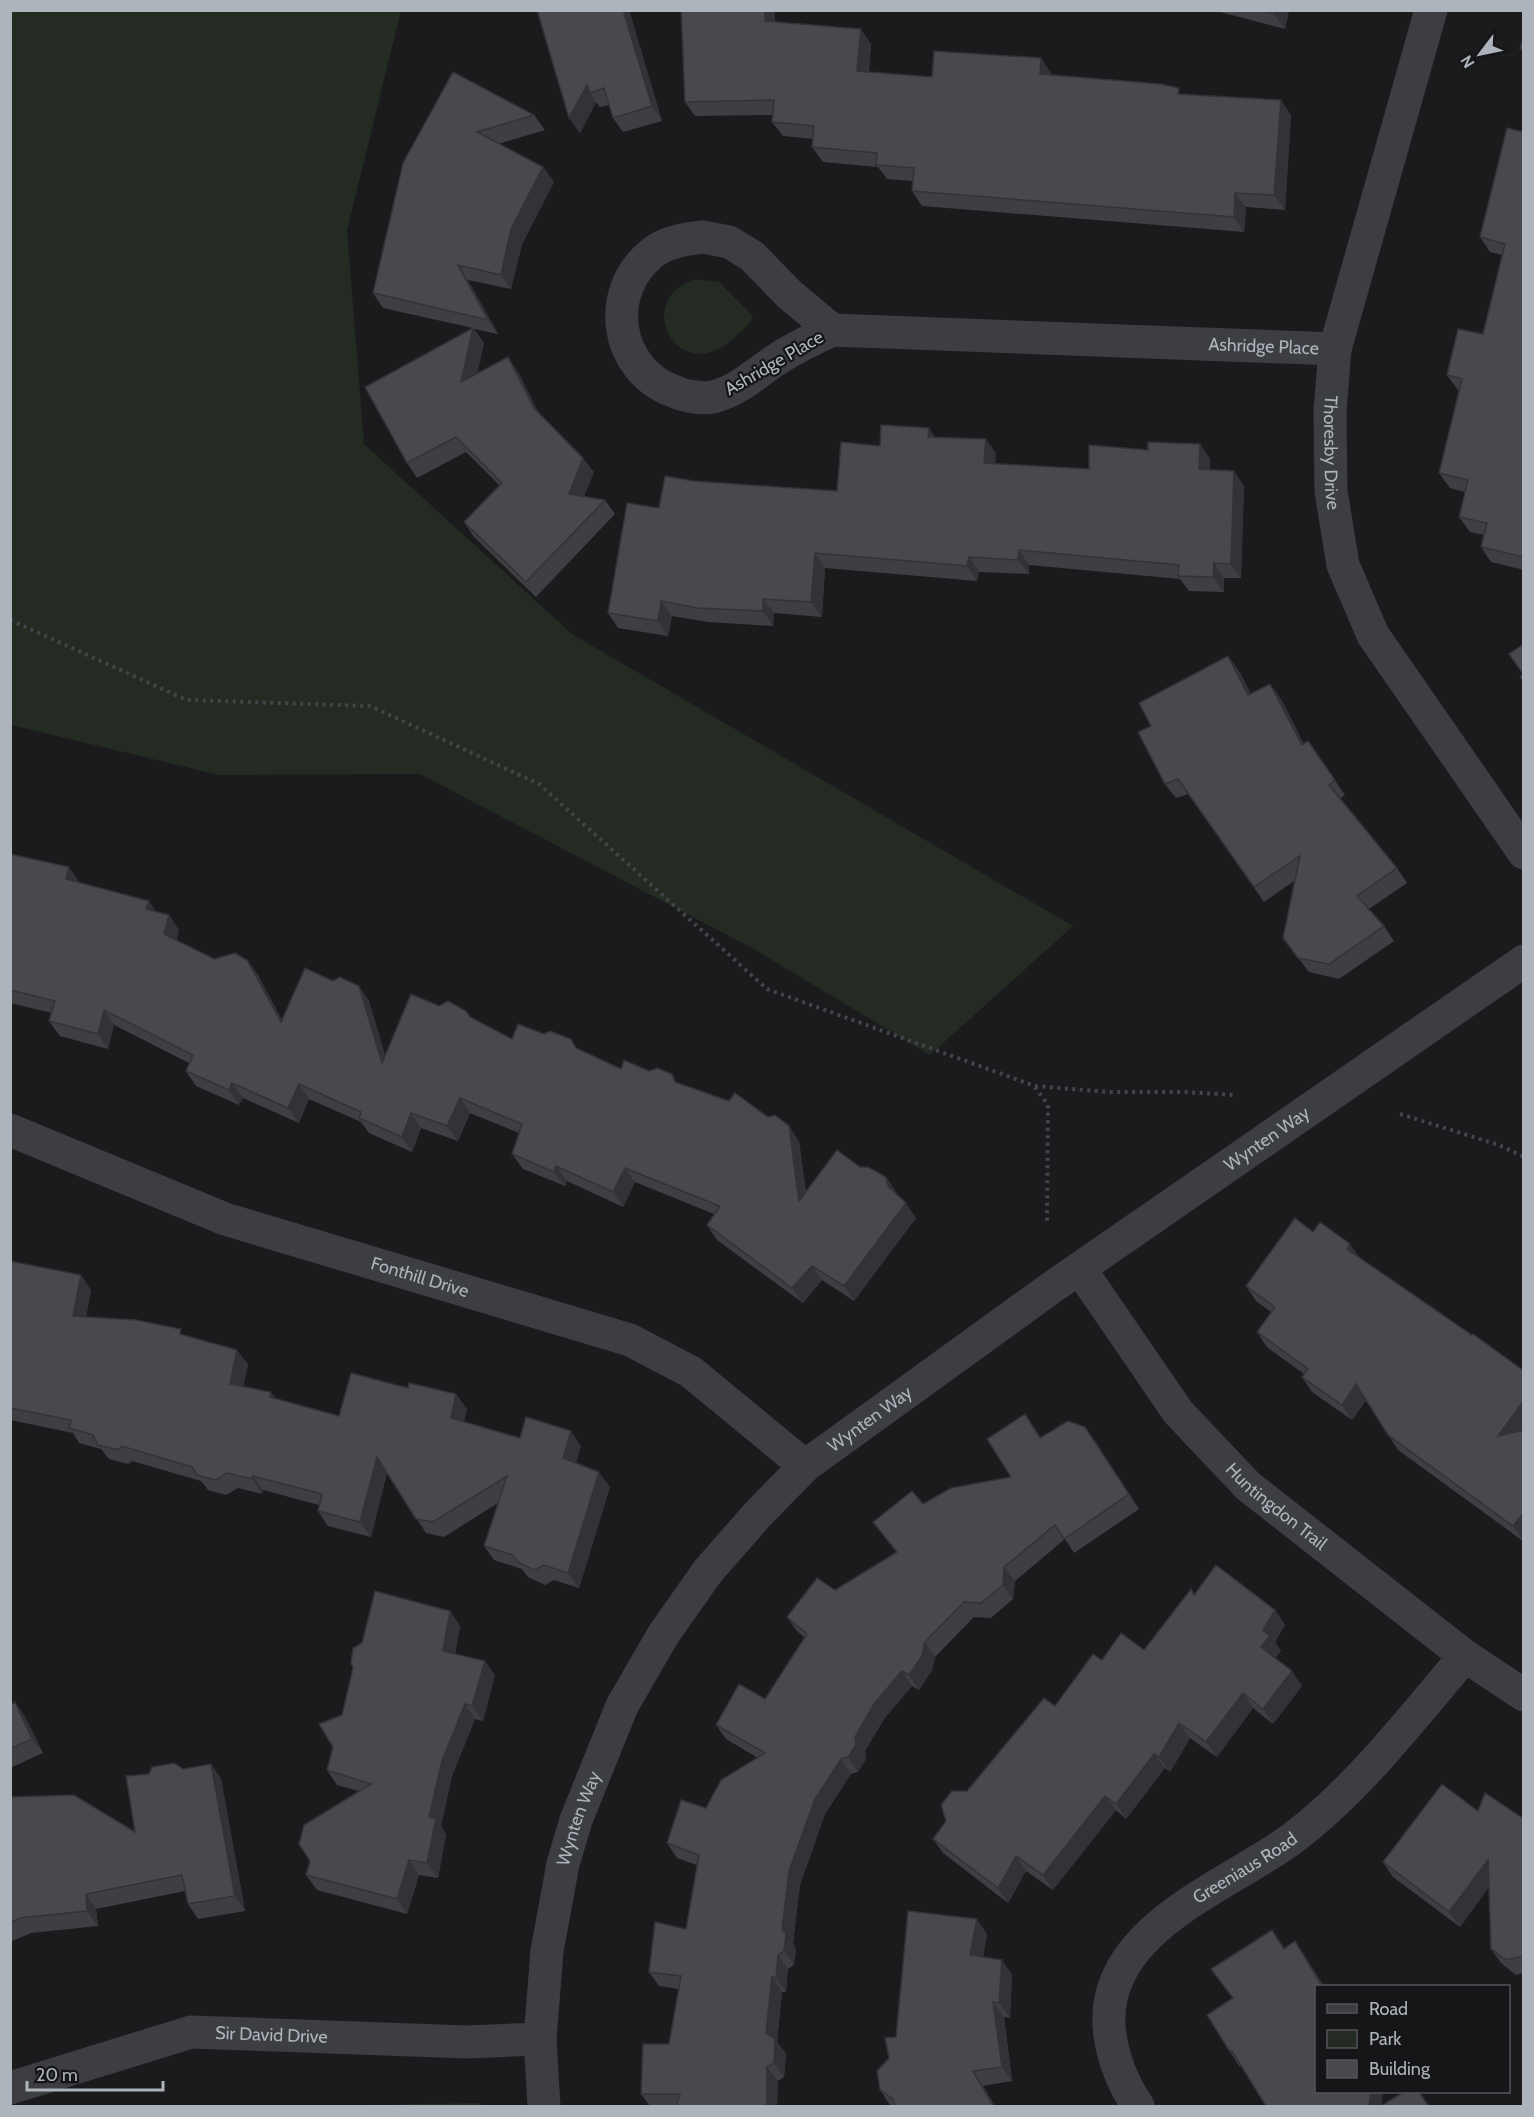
<svg xmlns="http://www.w3.org/2000/svg" width="1534" height="2117" font-family="Cabin,sans-serif">
<style>
.green{fill:#232b23}
.lines{fill:none;stroke-linecap:round;stroke-linejoin:round}
.path{stroke:#424549;stroke-width:4;stroke-dasharray:3 4.5;stroke-linecap:butt}
.street{stroke:#3c3e42;stroke-width:33}
.wall{fill:#3e3f42}
.shaded-wall{fill:#323336}
.building{fill:#48494d;stroke:#323336;stroke-width:1.5}
.labels{text-anchor:middle;dominant-baseline:central;stroke-width:4.5;stroke-linejoin:round;paint-order:stroke}
.street-label{font-size:18px;fill:#aeb4bc;stroke:#161618}
</style>
<rect width="100%" height="100%" fill="#1b1b1d"/>
<!-- green -->
<path class="green" d="M10,11H401L347,230L364,444L572,634L1073,926L930,1055L752,948L420,774L219,775L11,725Z
M695,279L719,282L753,316C751,325 742,330 735,337C681,390 629,302 695,279Z
M480,2103L481,2106H303Z"/>
<g class="lines">
<!-- path -->
<path class="path" d="M10,620L187,700L370,706L539,784L767,989L1035,1086L1109,1092H1184L1234,1095
M1035,1087L1048,1105L1047,1224
M1400,1114L1499,1145L1524,1157"/>
<!-- street -->
<g class="street">
<path id="s1" d="M1431,10L1335,349L1330,411L1331,491L1343,565L1373,635L1524,853"/>
<path d="M703,237L729,242L752,256L789,294L832,330C814,339 796,347 779,358C757,372 740,390 713,397C700,399 684,396 673,391C615,369 604,293 651,254C665,242 685,239 703,237Z"/>
<path id="s2" d="M832,330L1335,349"/>
<path id="s3" d="M10,1130L225,1219L630,1340L691,1372L805,1466"/>
<path id="s4" d="M1080,1269L1178,1412L1248,1486L1465,1656L1524,1695"/>
<path id="s5" d="M10,2088L191,2032L467,2042L540,2039"/>
<path id="s6" d="M544,2106L540,2039L547,1951L563,1864L576,1820L622,1706L663,1635L708,1571L758,1514L805,1466L1051,1288L1524,961"/>
<path id="s7" d="M1138,2106C1123,2084 1114,2062 1110,2035C1095,1931 1226,1888 1293,1838C1359,1788 1411,1719 1465,1656"/>
</g>
</g>
<!-- wall -->
<path class="wall" d="M629,10L662,121L623,132L613,118L609,105L600,107L596,102L580,133L569,118Z
M1212,10H1289L1285,29Z
M775,22L871,44L869,72L932,77L1051,73V75L1183,94L1291,115L1285,210L1246,207L1244,232L922,206L912,191L913,181L887,179L878,167L823,162L812,147L813,139L783,136L772,122L773,115L695,116L685,102Z
M453,72L534,115L545,130L498,144L543,167L554,182L522,244L511,289L468,280L498,334L474,329L484,343L477,374L518,372L539,414L594,472L584,496L605,500L615,514L536,597L474,537L464,522L499,485L466,452L417,478L407,463L473,328L383,308L373,293Z
M1524,132V570L1491,562L1481,547L1484,535L1470,532L1459,517L1465,492L1450,488L1439,473L1459,390H1458L1447,375L1483,334L1502,255L1490,252L1480,237Z
M935,437L996,453L995,464L1089,469L1148,450L1200,444L1210,459V470L1244,486L1241,578H1224V592L1189,591L1180,579L1029,565V574L979,572L977,581L825,568L822,617L774,613L773,626L708,622L672,616L668,636L618,628L608,613L659,508L694,481L837,491L880,446Z
M1228,656L1239,671L1251,694L1270,684L1281,699L1304,744L1308,741L1345,795L1340,798L1397,868L1407,883L1369,909L1384,926L1394,941L1339,979L1309,972L1283,938L1294,881L1264,902L1188,794L1176,798L1165,784L1151,726Z
M10,854L69,867L79,883L156,912L179,930L176,941L214,959L247,960L258,975L282,1020L369,1001L385,1055L439,1006L471,1018L512,1039L577,1048L621,1069L679,1083L799,1141L806,1192L860,1167L886,1177L896,1192L897,1195L916,1218L854,1301L822,1280L803,1303L717,1240L707,1225L714,1214L635,1182L623,1207L567,1181L565,1186L523,1169L512,1154L519,1133L470,1113L458,1141L421,1128L412,1152L369,1133L361,1122L309,1099L299,1123L243,1098L239,1105L196,1086L186,1071L189,1063L114,1025L108,1049L60,1036L49,1021L52,1013L10,1003Z
M1313,1232L1350,1244L1359,1257L1524,1371V1429L1522,1430H1524L1523,1541L1398,1450L1366,1400L1352,1420L1312,1392L1302,1377L1304,1374L1267,1347L1257,1332L1271,1312L1256,1301L1246,1286Z
M10,1261L91,1290L86,1317L185,1336L248,1364L243,1387L276,1399L339,1416L467,1409L464,1422L520,1438L581,1446L576,1463L610,1487L579,1588L554,1580L545,1585L528,1577L522,1569L494,1560L484,1546L498,1503L444,1537L426,1533L387,1473L371,1537L328,1526L318,1511L319,1505L263,1490L262,1494L238,1488L226,1495L208,1490L201,1481L132,1461L128,1464L109,1459L101,1449L79,1443L73,1433L10,1420Z
M1035,1428L1041,1438L1096,1442L1139,1509L1074,1553L1065,1539L1015,1581L1013,1599L991,1618L974,1617L935,1657L932,1670L919,1690L912,1686L884,1719L865,1751L866,1759L858,1772L851,1774L825,1814L800,1885L793,1943L796,1949L794,1965L788,1969L786,1992H782L777,2042L786,2054L784,2077L778,2081L777,2106H650L641,2094L669,2044L679,1989L659,1986L649,1972L686,1929L697,1865L677,1858L667,1843L706,1808L758,1758L726,1739L716,1725L765,1699L805,1638L797,1631L787,1617L835,1590L896,1552L873,1522L923,1504L1011,1477Z
M1194,1594L1275,1610L1285,1625L1275,1642L1281,1651L1275,1658L1302,1686L1273,1724L1253,1708L1217,1757L1190,1738L1170,1772L1165,1768L1126,1819L1116,1810L1053,1890L1026,1871L1008,1903L943,1853L933,1839L967,1791L1102,1660L1144,1650Z
M450,1611L460,1626L455,1654L495,1675L483,1721L475,1719L452,1776L441,1826L446,1834L438,1878L419,1875L407,1914L317,1890L306,1875L358,1791L337,1785L327,1770L342,1715L353,1668Z
M15,1702L25,1717L43,1753L10,1768V1704Z
M211,1764L221,1779L245,1911L198,1919L188,1904L185,1891L96,1909L98,1926L31,1933L10,1942V1797L135,1832L149,1774Z
M1478,1811L1524,1819V1973L1516,1975L1501,1963L1491,1949L1489,1887L1460,1927L1393,1877L1383,1862Z
M1272,1930L1284,1948L1295,1941L1305,1956L1324,1986H1317V2091H1383L1381,2106H1266L1242,2066L1240,2067L1230,2052L1207,2015L1233,1999L1211,1969Z
M987,1934L983,1957L1002,1960L1012,1975L1010,2018L1004,2017L1012,2081L983,2086L995,2106H892L890,2105L880,2090L889,2058L896,2037Z"/>
<!-- shaded-wall -->
<path class="shaded-wall" d="M623,10H629L662,121L652,106Z
M765,10H775V35L765,21Z
M1275,10H1289L1285,29L1274,14Z
M861,29L871,44L867,86L857,71Z
M1041,58L1051,73L1050,88L1040,74Z
M587,85L590,93L596,102L580,133L569,118Z
M1281,100L1291,115L1285,210L1274,195Z
M543,167L554,182L522,244L511,289L501,275L511,229Z
M1235,193L1246,207L1244,232L1234,217Z
M458,265L468,280L498,334L488,320Z
M473,328L484,343L472,397L461,382Z
M508,357L518,372L544,423L534,408Z
M929,428L939,443L928,437Z
M986,439L996,453L994,478L984,463Z
M1200,444L1210,459L1209,484L1199,469Z
M583,458L594,472L579,509L569,494Z
M1234,471L1244,486L1241,578L1231,564Z
M1019,550L1029,565V574L1018,560Z
M815,553L825,568L822,617L811,602Z
M969,557L979,572L977,581L967,566Z
M1214,563L1224,578V592L1213,577Z
M763,599L774,613L773,626L763,611Z
M661,601L672,616L668,636L658,621Z
M1228,656L1239,671L1259,710L1248,695Z
M1270,684L1281,699L1312,760L1302,745Z
M69,867L79,882L76,894L66,879Z
M149,901L159,916L146,909Z
M169,915L179,930L174,949L164,934Z
M247,960L258,975L291,1037L281,1022Z
M359,986L369,1001L392,1078L382,1063Z
M104,1010L114,1025L108,1049L98,1034Z
M232,1083L243,1098L239,1105L229,1090Z
M299,1084L309,1099L299,1123L288,1108Z
M460,1098L470,1113L458,1141L447,1126Z
M411,1113L421,1128L412,1152L402,1137Z
M789,1126L799,1141L809,1216L799,1201Z
M556,1166L567,1181L565,1186L554,1172Z
M625,1168L635,1182L623,1207L613,1192Z
M886,1177L896,1192L898,1201L888,1186Z
M906,1203L916,1218L854,1301L844,1286Z
M1350,1244L1360,1259L1347,1249Z
M812,1266L822,1280L803,1303L792,1288Z
M81,1275L91,1290L83,1330L73,1316Z
M237,1350L248,1364L241,1399L230,1384Z
M1356,1384L1367,1399L1352,1420L1342,1405Z
M271,1392L281,1406L270,1397Z
M456,1394L467,1409L461,1433L451,1418Z
M1524,1400V1429L1508,1450L1498,1436Z
M1085,1427L1096,1442L1139,1509L1129,1494Z
M571,1431L581,1446L573,1472L563,1458Z
M377,1457L387,1471L371,1537L360,1522Z
M599,1472L610,1487L579,1588L568,1573Z
M253,1476L263,1490L262,1494L252,1479Z
M1524,1512V1540L1523,1541L1513,1526Z
M1004,1567L1015,1581L1013,1599L1003,1585Z
M1275,1610L1285,1625L1275,1642L1281,1651L1272,1662L1261,1647L1263,1630Z
M450,1611L460,1626L453,1666L443,1651Z
M925,1642L935,1657L932,1670L919,1690L909,1675Z
M485,1661L495,1675L483,1721L472,1706Z
M902,1671L912,1686L884,1719L865,1751L866,1759L858,1772L848,1757L855,1737L874,1704Z
M1292,1671L1302,1686L1273,1724L1263,1709Z
M1243,1693L1253,1708L1217,1757L1206,1742Z
M15,1702L25,1717L43,1753L32,1739Z
M465,1704L475,1719L452,1776L441,1826L446,1834L438,1878L427,1863L429,1817L442,1761Z
M1179,1723L1190,1738L1170,1772L1159,1757Z
M1154,1754L1165,1768L1126,1819L1116,1804Z
M841,1759L851,1774L825,1814L800,1885L793,1943L796,1949L794,1965L784,1951L782,1929L789,1871L815,1799Z
M211,1764L221,1779L245,1911L235,1896Z
M1105,1796L1116,1810L1053,1890L1043,1875Z
M1016,1856L1026,1871L1008,1903L998,1888Z
M409,1860L419,1875L407,1914L397,1899Z
M1488,1860L1498,1874L1460,1927L1449,1912Z
M86,1894L96,1909L98,1926L87,1911Z
M977,1919L987,1934L981,1970L970,1955Z
M1295,1941L1305,1956L1324,1986H1322Z
M778,1955L788,1969L786,1992L776,1978Z
M1002,1960L1012,1975L1010,2018L999,2003Z
M772,1977L782,1992L777,2042L786,2054L784,2077L774,2063L766,2033Z
M993,2002L1004,2017L1012,2081L1002,2067Z
M767,2067L778,2081L777,2106H767Z
M973,2071L983,2086L995,2106H994Z
M1371,2091H1383L1381,2106H1369Z"/>
<!-- building -->
<path class="building" d="M537,10H623L652,106L613,118L604,88L590,93L587,85L569,118Z
M681,10H765V21L861,29L857,71L932,77L934,51L1041,58L1040,74L1161,84L1179,88L1178,94L1281,100L1274,195L1235,193L1234,217L912,191L914,168L876,165L877,153L812,147L814,126L772,122L774,100L685,102Z
M1261,10H1275L1274,14Z
M1524,35V50L1520,49Z
M453,72L534,115L477,132L543,167L511,229L501,275L458,265L488,320L373,293L403,163Z
M1507,128L1524,132V557L1481,547L1487,523L1459,517L1468,480L1439,473L1462,379L1447,375L1458,329L1483,334L1505,244L1480,237Z
M473,328L461,382L508,357L534,408L583,458L569,494L605,500L526,582L464,522L502,483L456,437L407,463L365,387Z
M881,425L929,428L928,437L986,439L984,463L1089,469V445L1148,450V442L1200,444L1199,469L1234,471L1231,564L1214,563L1213,577L1178,576L1179,565L1019,550L1018,560L969,557L967,566L815,553L811,602L763,599V611L697,608L661,601L658,621L608,613L627,503L659,508L665,476L694,481L837,491L841,442L880,446Z
M1524,644V682L1520,677L1523,674L1509,654Z
M1228,656L1248,695L1270,684L1302,745L1308,741L1335,780L1329,785L1397,868L1357,896L1384,926L1329,964L1298,958L1283,938L1300,856L1254,887L1178,779L1165,784L1138,732L1151,726L1139,703Z
M10,854L69,867L66,879L149,901L146,909L169,915L164,934L214,959L235,953L247,960L281,1022L305,968L333,981L340,977L359,986L382,1063L411,994L439,1006L448,1001L466,1011L470,1017L512,1039L518,1024L544,1034L550,1031L571,1039L576,1048L621,1069L624,1060L649,1071L657,1068L672,1074L675,1082L729,1101L735,1093L768,1117L775,1115L789,1126L799,1201L837,1150L860,1167H868L886,1177L888,1186L906,1203L844,1286L812,1266L792,1288L707,1225L720,1206L625,1168L613,1192L556,1166L554,1172L512,1154L522,1124L460,1098L447,1126L411,1113L402,1137L359,1118L361,1112L299,1084L288,1108L232,1083L229,1090L186,1071L193,1055L104,1010L98,1034L49,1021L55,1001L10,990Z
M1295,1218L1313,1232L1320,1222L1350,1244L1347,1249L1472,1335L1473,1334L1524,1371V1400L1498,1436L1524,1430V1512L1513,1526L1388,1435L1356,1384L1342,1405L1302,1377L1308,1369L1257,1332L1275,1307L1246,1286Z
M10,1261L81,1275L73,1316L136,1320L181,1329L180,1334L237,1350L230,1384L271,1392L270,1397L339,1416L351,1373L408,1388L409,1383L456,1394L451,1418L520,1438L526,1417L571,1431L563,1458L599,1472L568,1573L544,1565L534,1570L518,1562L513,1555L484,1546L507,1476L433,1522L416,1519L377,1457L360,1522L318,1511L322,1494L253,1476L252,1479L227,1473L216,1480L197,1475L192,1467L122,1446L118,1450L98,1445L93,1435L69,1428L71,1420L10,1408Z
M1025,1414L1040,1438L1068,1421L1085,1427L1129,1494L1064,1539L1055,1525L1004,1567L1003,1585L981,1603L964,1602L925,1642L922,1656L909,1675L902,1671L874,1704L855,1737L856,1745L848,1757L841,1759L815,1799L789,1871L782,1929L786,1934L784,1951L778,1955L776,1978L772,1977L766,2033L775,2039L774,2063L767,2067V2106H676L680,2094H641L643,2044H669L681,1976L649,1972L655,1922L686,1929L699,1855L667,1843L681,1800L706,1808L721,1780L765,1753L716,1725L739,1684L765,1699L807,1634L787,1617L817,1578L835,1590L897,1552L873,1522L912,1491L923,1504L951,1488L1011,1477L987,1439Z
M1216,1565L1275,1610L1263,1630L1270,1636L1261,1647L1292,1671L1263,1709L1243,1693L1206,1742L1179,1723L1159,1757L1154,1754L1116,1804L1105,1796L1043,1875L1016,1856L998,1888L933,1839L946,1821L941,1805L952,1791H967L1044,1698L1055,1706L1093,1654L1102,1660L1121,1633L1144,1650L1191,1589L1194,1595Z
M375,1591L450,1611L443,1651L485,1661L472,1706L465,1704L442,1761L429,1817L436,1819L427,1863L409,1860L397,1899L306,1875L310,1861L299,1844L304,1825L371,1784L327,1770L333,1747L319,1724L342,1715L353,1668L351,1663L353,1648L362,1643Z
M15,1702L32,1739L10,1749V1705Z
M174,1763L183,1769L211,1764L235,1896L188,1904L182,1875L86,1894L87,1911L20,1918L10,1923V1797L74,1795L135,1832L126,1776L149,1774L152,1767Z
M1442,1784L1478,1811L1485,1793L1524,1819V1956L1506,1960L1491,1949L1488,1860L1449,1912L1383,1862Z
M908,1911L977,1919L970,1955L1002,1960L999,2003L993,2002L1002,2067L973,2071L993,2106H895L893,2099L880,2090L877,2071L889,2058L885,2038L896,2037Z
M1272,1930L1284,1949L1295,1941L1322,1986H1317V2091H1371L1369,2106H1266L1232,2051L1230,2052L1207,2015L1233,1998L1211,1969Z
M1405,2091H1418L1429,2106H1381Z"/>
<g class="labels">
<!-- street labels -->
<g class="street-label">
<text stroke="none"><textPath href="#s2" startOffset="432">Ashridge Place</textPath></text>
<text transform="translate(774 363) rotate(-30)">Ashridge Place</text>
<text stroke="none"><textPath href="#s1" startOffset="456">Thoresby Drive</textPath></text>
<text stroke="none"><textPath href="#s6" startOffset="1282">Wynten Way</textPath></text>
<text stroke="none"><textPath href="#s3" startOffset="436">Fonthill Drive</textPath></text>
<text stroke="none"><textPath href="#s6" startOffset="796">Wynten Way</textPath></text>
<text stroke="none"><textPath href="#s4" startOffset="310">Huntingdon Trail</textPath></text>
<text stroke="none"><textPath href="#s6" startOffset="292">Wynten Way</textPath></text>
<text stroke="none"><textPath href="#s7" startOffset="306">Greeniaus Road</textPath></text>
<text stroke="none"><textPath href="#s5" startOffset="270">Sir David Drive</textPath></text>
</g>
</g>
<!-- border -->
<rect width="1534" height="2117" fill="none" stroke="#aeb4bc" stroke-width="24"/>
<!-- legend -->
<rect x="1315" y="1985" width="195" height="108" fill="#161618" stroke="#53555a" stroke-width="1.5"/>
<rect x="1327" y="2004" width="30" height="9" fill="#3c3e42" stroke="#53555a" stroke-width="1.5"/>
<text x="1369" y="2015" font-size="18" fill="#aeb4bc">Road</text>
<rect x="1327" y="2030" width="30" height="18" fill="#232b23" stroke="#53555a" stroke-width="1.5"/>
<text x="1369" y="2045" font-size="18" fill="#aeb4bc">Park</text>
<rect x="1327" y="2060" width="30" height="18" fill="#48494d" stroke="#53555a" stroke-width="1.5"/>
<text x="1369" y="2075" font-size="18" fill="#aeb4bc">Building</text>
<!-- north arrow -->
<g transform="translate(1480 54) rotate(238)" stroke="#161618" stroke-width="4.5" paint-order="stroke">
<path d="M0-4.5L10 22L0 15L-10 22Z" fill="#aeb4bc"/>
<text y="-9" font-size="16" font-weight="bold" text-anchor="middle" fill="#aeb4bc">N</text>
</g>
<!-- scale -->
<path d="M27 2081v9h136v-9" fill="none" stroke="#aeb4bc" stroke-width="3"/>
<text x="36" y="2081" font-size="18" fill="#aeb4bc" stroke="#161618" stroke-width="4.5" paint-order="stroke">20 m</text>
</svg>
